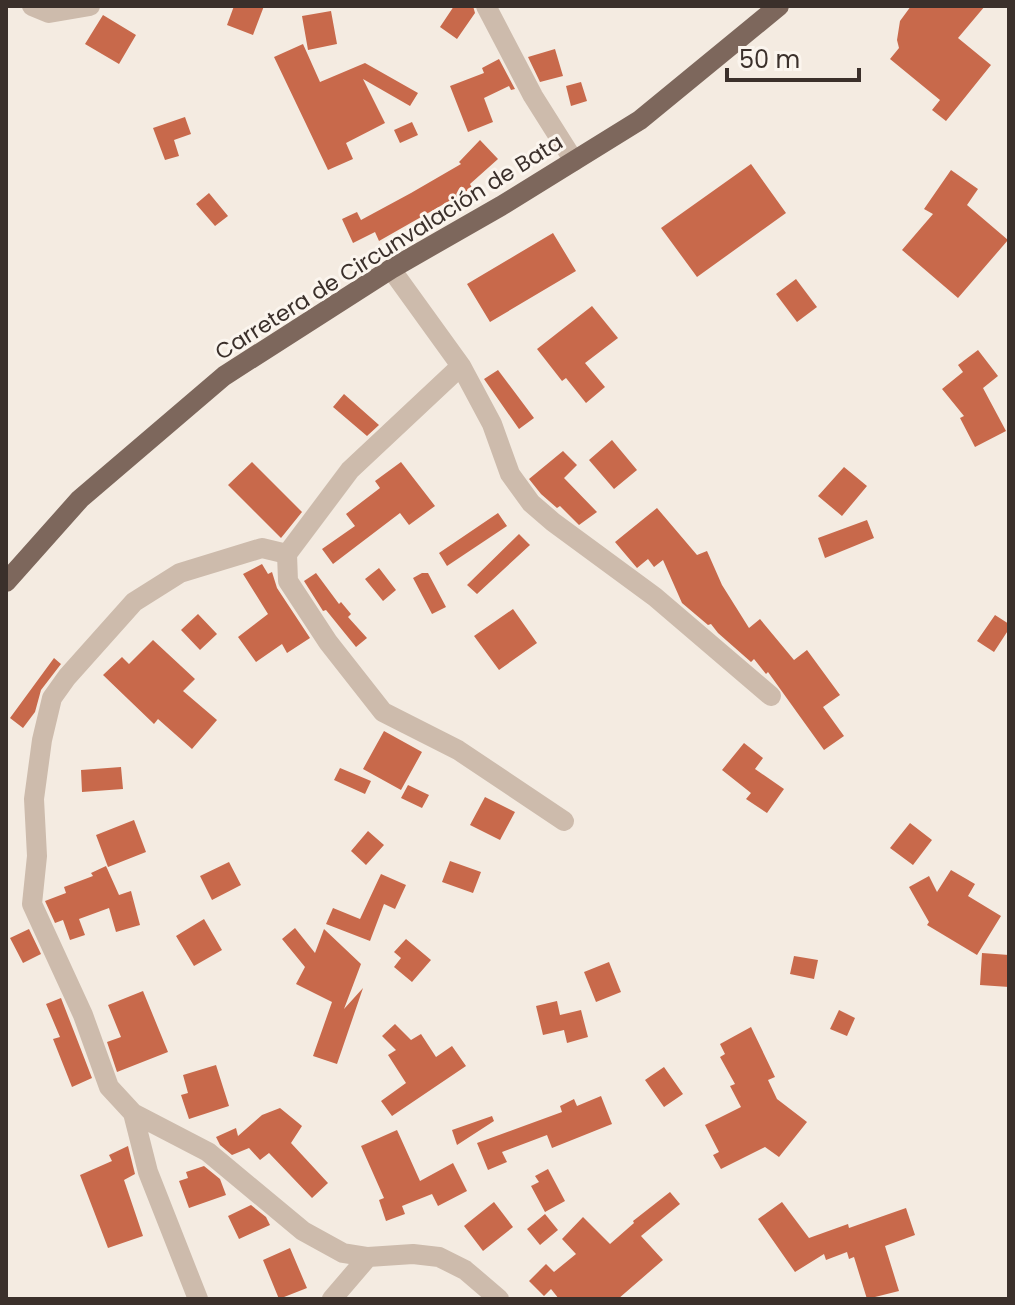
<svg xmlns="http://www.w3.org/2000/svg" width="1015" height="1305" font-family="Poppins,sans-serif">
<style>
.building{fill:#c8694b}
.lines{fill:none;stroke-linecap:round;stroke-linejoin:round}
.minor{stroke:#cdbbac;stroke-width:20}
.major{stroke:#7d675c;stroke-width:20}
.labels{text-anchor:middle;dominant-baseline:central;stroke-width:6;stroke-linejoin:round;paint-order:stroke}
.street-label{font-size:22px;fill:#3b302b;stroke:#fbf5ee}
</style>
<rect width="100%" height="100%" fill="#f4ebe1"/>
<!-- building -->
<path class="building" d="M234,6H264L253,35L227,25Z
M454,6H473L475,13L457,39L440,27Z
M911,6H985L958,38L991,65L946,121L932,110L940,100L890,59L899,48L897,40L900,21Z
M331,11L337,44L308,50L302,16Z
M103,15L136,35L119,64L85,44Z
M303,44L320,82L365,63L418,93L410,106L363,79L385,123L346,143L353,159L328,170L274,57Z
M555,49L563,76L540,82L528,57Z
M499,59L515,89L511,90L509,86L484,98L493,122L468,132L450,86L484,73L482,68Z
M581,82L587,101L571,106L566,86Z
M185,117L191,134L174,140L179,156L165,160L153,128Z
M412,122L418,135L400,143L394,130Z
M480,140L498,159L470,184L472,188L379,241L375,232L353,243L342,219L357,212L361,220L411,193L461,164L459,162Z
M751,164L786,213L697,277L661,228Z
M951,170L978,189L967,205L1008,240L958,298L902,250L933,214L924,209Z
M209,193L228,216L215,226L196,204Z
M553,233L576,271L490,322L467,284Z
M796,279L817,307L797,322L776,294Z
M592,306L618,338L585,363L605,387L586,403L566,378L562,381L537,349Z
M978,350L998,376L983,388L1006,431L975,447L960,418L964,416L942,389L963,372L958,365Z
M498,370L534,418L519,429L484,379Z
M344,394L379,425L367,436L333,407Z
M612,440L637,470L614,489L589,460Z
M563,451L577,465L564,478L597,512L579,525L560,506L557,508L541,494L529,479Z
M252,462L302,512L281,538L228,485Z
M401,462L435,506L409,525L400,513L333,564L322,549L355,526L346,514L380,488L375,481Z
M844,467L867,486L842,516L818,496Z
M657,508L697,555L707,551L722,585L749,628L760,619L794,660L807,650L840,695L823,707L844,736L824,750L768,672L766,674L754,659L751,662L718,633L711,624L708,625L682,603L663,560L654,567L648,559L637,568L615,542Z
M498,513L507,526L447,566L439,553Z
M867,520L874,538L825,558L818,538Z
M519,534L530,545L477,594L467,585Z
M262,564L268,574L272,572L277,588L310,638L287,653L282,644L256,662L238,637L268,614L243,574Z
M379,568L396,590L383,601L365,579Z
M316,573L339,604L341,602L351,614L348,617L367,638L356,647L326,610L323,611L304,581Z
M422,573H428L446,607L432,614L413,578Z
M513,609L537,643L499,670L474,636Z
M198,614L217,634L200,650L181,630Z
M995,615L1009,624V629L994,652L977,641Z
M153,640L195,679L183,691L217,720L192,749L158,719L154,724L103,675L122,657L129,664Z
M54,658L61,664L41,690L35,712L23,728L10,718Z
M384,731L422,752L401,790L363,769Z
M744,743L763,758L755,769L784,789L767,813L746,799L751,793L722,770Z
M121,767L123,789L82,792L81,770Z
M340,768L371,781L365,794L334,780Z
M408,785L429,795L422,808L401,798Z
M485,797L515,812L500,840L470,825Z
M134,820L146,852L108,867L96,835Z
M910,823L932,840L913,865L890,848Z
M368,831L384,845L366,865L351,851Z
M450,861L481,872L473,893L442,882Z
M229,862L241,885L212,900L200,876Z
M106,866L119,895L131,891L140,925L116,932L109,908L79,919L85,935L70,940L63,920L55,923L45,901L66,893L64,887L93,876L91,873Z
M951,870L975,884L968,896L1001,916L977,955L927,925L929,922L909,887L929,876L937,892Z
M381,874L406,885L395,909L384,904L370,941L326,924L333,908L360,919Z
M204,919L222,950L194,966L176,936Z
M295,928L315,953L324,929L361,964L344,1009L363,988L337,1064L313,1056L332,1002L296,984L305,967L282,939Z
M29,929L41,954L23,963L10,938Z
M406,939L431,960L412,982L394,967L401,958L394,952Z
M982,953L1009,955V987L980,985Z
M794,956L818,960L814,979L790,974Z
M609,962L621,992L596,1002L584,972Z
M143,991L168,1052L117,1072L107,1042L121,1037L108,1005Z
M61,998L92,1078L72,1087L53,1039L60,1037L46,1004Z
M557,1001L560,1015L581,1010L588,1037L567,1043L564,1030L543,1035L536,1006Z
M839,1010L855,1018L847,1036L830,1029Z
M395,1024L411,1040L421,1034L436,1057L452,1046L466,1066L392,1116L381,1101L406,1083L388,1055L396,1050L382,1036Z
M751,1027L775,1077L768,1080L777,1099L807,1122L779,1157L765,1147L721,1169L713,1155L719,1152L705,1125L741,1107L730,1086L735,1084L720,1057L725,1054L720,1044Z
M216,1065L229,1106L189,1119L181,1095L188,1093L183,1075Z
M664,1067L683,1094L664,1107L645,1080Z
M601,1096L612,1124L552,1148L547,1135L502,1152L507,1162L488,1170L477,1143L562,1112L560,1106L574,1099L577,1106Z
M280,1108L302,1126L291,1143L328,1183L312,1198L269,1153L260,1160L249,1148L232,1155L220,1145L216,1137L236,1128L238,1136L262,1115Z
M492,1116L494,1121L457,1145L452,1130Z
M397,1130L420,1181L453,1163L467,1191L438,1206L432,1194L402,1206L405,1214L386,1221L379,1200L384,1198L361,1146Z
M128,1146L135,1174L124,1180L143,1236L108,1248L80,1175L112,1161L109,1155Z
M204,1166L220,1179L226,1195L189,1208L179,1181L188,1178L186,1172Z
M548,1169L565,1201L545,1212L531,1186L539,1182L535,1176Z
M670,1192L680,1204L641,1236L663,1260L618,1299H559L551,1289L544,1296L529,1281L546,1264L554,1272L576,1254L562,1239L583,1217L610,1244L634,1223L633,1221Z
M494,1202L513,1227L483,1251L464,1226Z
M782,1202L809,1238L848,1224L849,1228L906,1208L915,1235L885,1246L899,1291L867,1299L854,1257L849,1259L847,1252L826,1260L824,1254L795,1272L758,1219Z
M251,1205L266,1217L270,1225L239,1239L228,1216Z
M545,1214L558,1230L540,1245L527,1229Z
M290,1248L307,1288L279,1299L263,1260Z"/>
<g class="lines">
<!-- minor -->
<path class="minor" d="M32,6L49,13L90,6
M486,6L533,96L574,161
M391,269L461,366L492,424L510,474L531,503L553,522L655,597L771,696
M461,366L350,470L287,554L262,548L180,573L134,602L67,677L52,698L42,740L34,799L37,856L32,904L83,1015L109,1087L133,1113L208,1152L303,1231L343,1253L368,1257L413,1254L439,1257L465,1270L499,1299
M287,554L288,581L328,642L383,712L458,750L564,821
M133,1113L148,1172L198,1299
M332,1299L368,1257"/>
<!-- major -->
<path class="major" d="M6,582L80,499L224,376L391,269L501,206L640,120L779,6"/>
</g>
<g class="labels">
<!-- street labels -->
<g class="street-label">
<text transform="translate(389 247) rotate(-32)">Carretera de Circunvalación de Bata</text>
</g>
</g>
<!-- border -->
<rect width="1015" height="1305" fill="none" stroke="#3b302b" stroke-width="16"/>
<!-- scale -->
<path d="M727 68v12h132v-12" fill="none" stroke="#3b302b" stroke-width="4"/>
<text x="739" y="68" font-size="24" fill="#3b302b" stroke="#fbf5ee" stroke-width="6" paint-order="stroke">50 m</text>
</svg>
